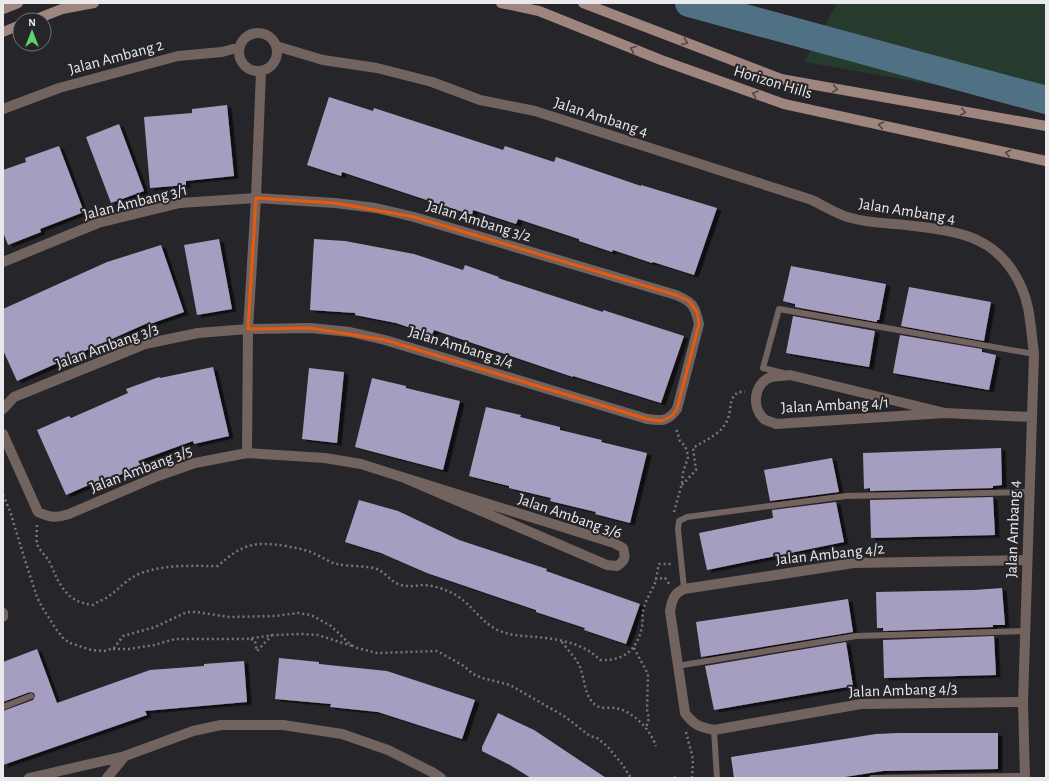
<svg xmlns="http://www.w3.org/2000/svg" width="1049" height="781" font-family="'Alegreya Sans',sans-serif">
<style>
.green{fill:#263a2d}
.lines{fill:none;stroke-linecap:round;stroke-linejoin:round}
.river{stroke:#507184;stroke-width:28}
.building{fill:#a69ec0;filter:url(#shadow)}
.path{stroke:#78777b;stroke-width:2.5;stroke-dasharray:2 3;stroke-linecap:butt}
.lane{stroke:#73635e;stroke-width:6}
.street{stroke:#73635e;stroke-width:10}
.secondary{stroke:#9e857d;stroke-width:10}
.oneway{stroke:#504747}
.marked{fill:none;stroke:#e8590c;stroke-width:3;stroke-linejoin:round}
.labels{text-anchor:middle;dominant-baseline:central;stroke-width:4;stroke-linejoin:round;paint-order:stroke}
.street-label{font-size:16px;fill:#eae9ec;stroke:#26252a}
</style>
<defs>
<filter id="shadow"><feDropShadow dx="4.5" dy="2.5" stdDeviation="0" flood-color="#0009"/></filter>
</defs>
<rect width="100%" height="100%" fill="#26252a"/>
<!-- green -->
<path class="green" d="M837,3H1046V104L804,62Z"/>
<g class="lines">
<!-- river -->
<path class="river" d="M689,3L1046,100"/>
</g>
<!-- building -->
<path class="building" d="M329,97L373,111L374,108L503,150L505,146L554,162L556,157L641,186V185L717,208L694,275L653,262L652,263L613,250L612,252L579,241V239L518,219L516,224L473,210L472,215L342,172L341,176L307,165Z
M227,105L234,176L186,181V185L150,188L144,117L192,113V109Z
M119,124L144,191L111,203L86,137Z
M59,146L84,212L40,229L41,232L8,245L3,232V170L26,162L25,158Z
M219,239L232,309L197,315L184,245Z
M314,239L345,241L414,254L463,270L465,265L499,277L498,278L603,312V310L684,336L661,403L573,376V377L434,330L432,335L396,323L355,315V313L310,310Z
M161,245L184,312L150,324V322L17,381L3,350V309L107,262Z
M791,266L886,284L879,320H877V322L795,307V304L783,301Z
M909,287L991,302L984,341L901,326Z
M793,316L875,331L869,367L786,353Z
M900,335L982,349V352L996,355L989,390L893,373Z
M213,367L229,436L194,444L193,441L138,461L141,466L108,480L107,477L66,495L37,430L69,416L71,418L128,393L126,389L159,377L160,378Z
M309,368L344,372L337,443L302,439Z
M372,378L406,386V388L460,401L443,470L355,447Z
M486,407L521,415L520,417L560,427V430L602,440L601,442L647,453L630,523L595,514L596,512L550,501L551,498L509,488V486L469,476Z
M1001,448L1002,485L993,486V488L870,491V488L864,489L863,453Z
M832,458L839,492L770,501L764,470Z
M993,497L995,535L871,538L870,500Z
M359,500L398,511L459,540L547,569L546,571L640,604L626,644L584,630L585,628L536,612V610L427,573L381,553L345,542Z
M836,502L844,542L707,570L699,533L773,518L772,510Z
M1002,588L1005,625H993V627L883,631V628H877L876,592L974,590Z
M848,599L853,632L701,657L696,622Z
M994,636L996,675L884,678L883,640Z
M846,642L853,686L714,710L705,666Z
M37,649L57,703L150,670L204,666V664L244,661L247,702L145,711L147,715L3,765V711L33,700L35,696L34,693L30,692L3,702V662Z
M279,658L319,662V664L387,671L475,700L462,739L378,712L330,707L331,704L275,699Z
M498,713L534,730L606,778H531L510,765L482,751V747Z
M899,733H998V769L883,771L838,778H734L731,757L876,734Z"/>
<g class="lines">
<!-- path -->
<path class="path" d="M682,485L696,470L693,448C705,440 723,434 728,418C732,407 728,400 738,392H745
M3,495L10,511L24,557L37,597L42,607L56,629L63,638L70,643L91,650L104,651L114,648L123,636L155,627L187,612H196L229,617L275,616L298,613L311,615L331,626L351,645L357,648L377,653L437,651L464,666L473,674L482,678L510,685L564,716L590,736L597,738L607,746L622,764L631,778
M674,512L682,483L683,473L688,457L687,451L685,446L680,441L676,428
M37,525C37,530 36,538 37,544C40,552 48,557 51,565C60,586 67,602 93,605C98,601 104,600 109,596C119,589 127,579 139,574C164,564 191,566 218,566C242,544 254,541 286,546C295,548 304,549 313,553C321,556 328,562 337,564C349,567 369,565 379,570C387,574 392,583 401,585C408,587 415,586 422,585C433,585 444,589 454,594C472,604 482,624 500,631C512,636 524,636 536,637C558,639 584,643 600,660C624,661 637,650 642,627C643,622 642,616 643,611C645,602 650,594 654,585C657,579 657,571 659,564H671
M655,579L665,578L670,585
M251,639L255,641L257,651L272,635
M562,642C567,649 576,658 580,667C585,679 584,698 597,706C601,709 609,707 615,708C633,711 650,729 656,746
M634,648L648,674L647,710L649,718L646,728
M113,649H129L154,645L175,639H246L273,635L302,634L318,635L352,646
M686,732L693,759L692,778
M674,777L675,778"/>
<!-- lane -->
<path class="lane" d="M783,373L763,368L779,309L1034,354
M684,589L678,529L679,521L687,517L846,496L1030,492
M677,666L856,636L1025,631
M3,707L31,696
M714,730L717,778
M872,778L1025,776"/>
<!-- street -->
<path class="street" d="M239 52a19 19 0 1 1 38 0a19 19 0 1 1-38 0Z
M276,46L323,60L377,68L432,82L480,100L535,111L812,200C824,206 838,215 851,218C872,224 893,223 914,226C932,228 961,232 977,240C1004,252 1022,279 1028,308C1031,323 1032,339 1034,354L1023,702L1025,778
M3,109L59,88L178,56L222,52L240,47
M3,262L98,223L180,203L256,198L335,203L376,208L414,217L676,295C693,302 695,306 699,324L677,409C668,422 661,421 647,419L385,340L350,332L310,328L248,329L198,333L145,344L14,397L3,409
M945,413L776,424C772,422 767,421 764,419C751,407 754,383 771,377C777,376 784,376 790,375L945,413L1031,417
M3,434L38,512C51,518 56,518 69,514L158,476L195,463L247,453L325,458L361,464L402,477L607,565L617,566C625,561 626,557 623,548L614,543L402,477
M247,453L248,329L256,198L261,71
M3,613V617
M1023,702L861,704L714,730C699,727 694,725 685,713L670,611C672,600 674,593 684,589L854,563L1027,560
M29,778L125,756
M107,778L125,756L193,731L221,725H283L342,734L388,750L432,772L441,778"/>
<!-- secondary -->
<path class="secondary" d="M501,3L539,11L661,60L784,104L1046,161
M583,3L781,79L1046,126
M3,9L18,3
M34,20L62,9L94,3
M3,32L20,25"/>
</g>
<!-- one-way arrows -->
<defs><path id="oneway-chevron" d="M-2-3.5L2.5 0L-2 3.5" fill="none" stroke-width="1.6" stroke-linecap="round" stroke-linejoin="round"/></defs>
<g class="oneway">
<use href="#oneway-chevron" transform="translate(685 42) rotate(21)"/>
<use href="#oneway-chevron" transform="translate(633 49) rotate(-158)"/>
<use href="#oneway-chevron" transform="translate(835 89) rotate(10)"/>
<use href="#oneway-chevron" transform="translate(755 94) rotate(-161)"/>
<use href="#oneway-chevron" transform="translate(963 112) rotate(10)"/>
<use href="#oneway-chevron" transform="translate(881 125) rotate(-168)"/>
<use href="#oneway-chevron" transform="translate(1008 153) rotate(-168)"/>
</g>
<!-- marked area -->
<path class="marked" d="M256,198L335,203L414,217L676,295L689,301L697,312L699,324L677,409L672,416L661,421L647,419L385,340L310,328L248,329Z"/>
<g class="labels">
<!-- street labels -->
<g class="street-label">
<text transform="translate(116 57) rotate(-15)">Jalan Ambang 2</text>
<text transform="translate(773 82) rotate(17)">Horizon Hills</text>
<text transform="translate(601 117) rotate(18)">Jalan Ambang 4</text>
<text transform="translate(135 202) rotate(-14)">Jalan Ambang 3/1</text>
<text transform="translate(907 211) rotate(9)">Jalan Ambang 4</text>
<text transform="translate(479 221) rotate(17)">Jalan Ambang 3/2</text>
<text transform="translate(107 346) rotate(-20)">Jalan Ambang 3/3</text>
<text transform="translate(461 347) rotate(17)">Jalan Ambang 3/4</text>
<text transform="translate(835 405) rotate(-3)">Jalan Ambang 4/1</text>
<text transform="translate(141 469) rotate(-21)">Jalan Ambang 3/5</text>
<text transform="translate(570 516) rotate(19)">Jalan Ambang 3/6</text>
<text transform="translate(1013 529) rotate(-88)">Jalan Ambang 4</text>
<text transform="translate(830 554) rotate(-6)">Jalan Ambang 4/2</text>
<text transform="translate(903 690) rotate(-2)">Jalan Ambang 4/3</text>
</g>
</g>
<!-- border -->
<rect width="1049" height="781" fill="none" stroke="#eae9ec" stroke-width="8"/>
<!-- north arrow -->
<g transform="translate(32 32)"><circle r="19" fill="#26252a" stroke="#747378"/>
<path d="M0-3L7 15L0 10L-7 15Z" fill="#5ed56c"/>
<text y="-6" font-size="11" font-weight="bold" text-anchor="middle" fill="#eae9ec">N</text>
</g>
</svg>
